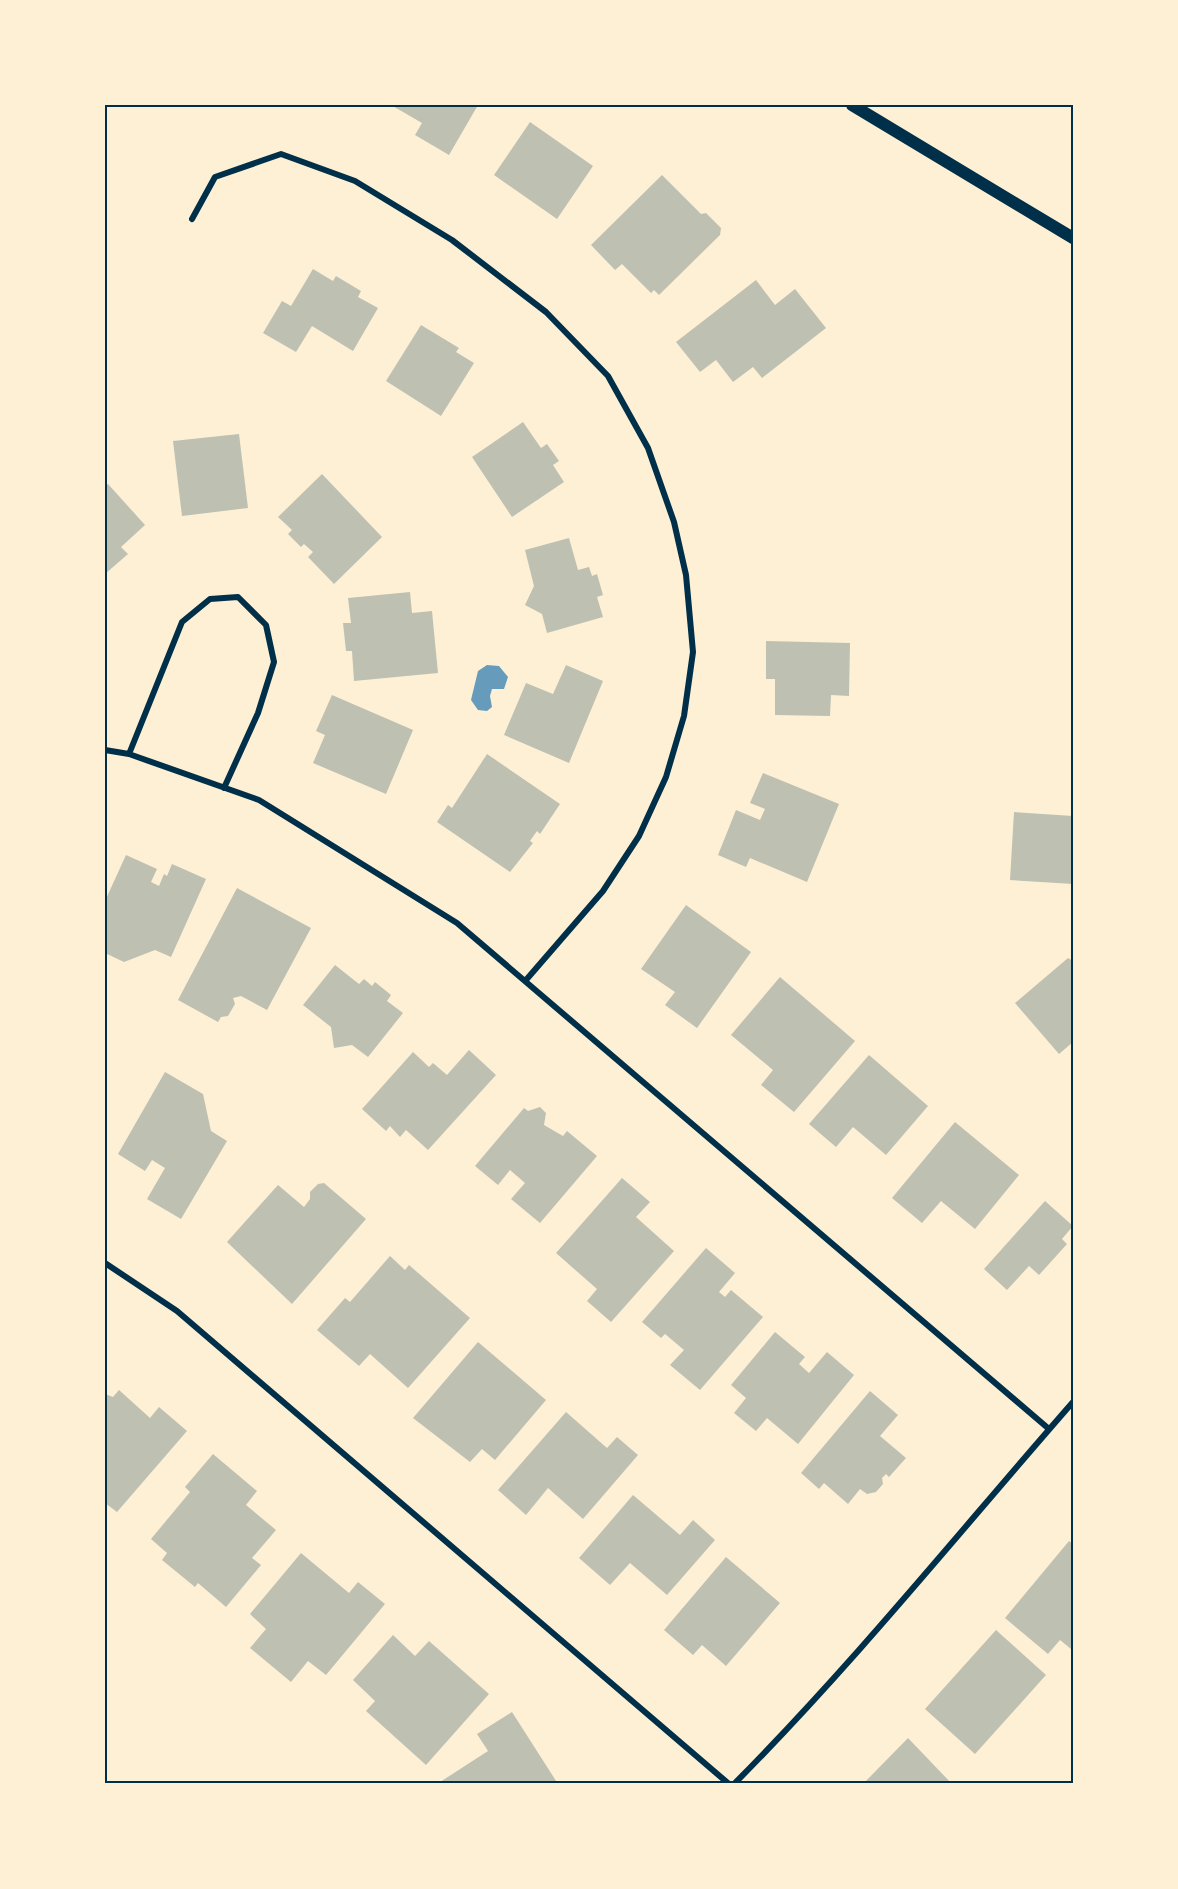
<svg xmlns="http://www.w3.org/2000/svg" width="1178" height="1889" font-family="'Fira Sans Condensed',sans-serif">
<style>
.water{fill:#669bbc}
.building{fill:#bec0b2}
.lines{fill:none;stroke-linecap:round;stroke-linejoin:round}
.minor{stroke:#003049;stroke-width:6}
.secondary{stroke:#003049;stroke-width:12}
.neatline{fill:none;stroke:#003049;stroke-width:2}
</style>
<rect width="100%" height="100%" fill="#fdf0d5"/>
<!-- water -->
<path class="water" d="M487,665L499,666L508,677L504,689H492L490,696L492,707L487,711L478,710L471,700L478,671Z"/>
<!-- building -->
<path class="building" d="M391,105H478L449,155L415,135L422,123Z
M530,122L593,166L557,219L494,175Z
M662,175L701,214L706,213L721,228L720,235L659,295L654,290L651,293L622,264L615,270L591,245Z
M313,269L333,281L336,276L361,291L358,297L378,308L353,351L312,326L296,352L263,333L282,301L291,306Z
M756,280L775,305L795,289L826,328L762,378L753,367L733,382L716,360L700,372L676,342Z
M421,325L459,348L456,352L474,363L441,416L386,381Z
M523,422L541,448L547,444L559,461L553,465L564,482L512,517L472,457Z
M239,434L248,508L182,516L173,441Z
M322,474L382,537L334,584L308,557L313,552L304,544L301,547L288,534L292,530L278,517Z
M108,484L145,525L121,547L128,554L105,574V486Z
M569,538L578,570L589,567L592,576L597,574L603,595L597,597L603,617L547,633L542,614L525,605L534,586L525,550Z
M410,592L412,613L432,611L438,673L354,681L352,651H346L343,623H351L348,598Z
M766,641L850,643L849,696L831,695L830,716L775,715V679H766Z
M566,665L603,681L569,763L504,735L526,683L553,694Z
M332,695L413,730L386,794L313,763L325,735L316,731Z
M487,754L560,804L540,834L537,831L530,841L533,843L510,872L437,822L448,805L452,808Z
M763,773L839,804L807,882L750,858L746,867L718,855L736,810L760,820L765,809L750,803Z
M1014,812L1073,816V884L1010,880Z
M126,855L157,869L151,882L159,886L164,874L167,876L172,864L206,879L171,957L155,950L124,962L105,953V901Z
M237,888L311,928L267,1010L241,996L233,998L235,1004L228,1016L221,1017L218,1022L178,1000Z
M686,905L751,952L697,1028L665,1005L675,992L641,969Z
M1068,958L1073,961V1042L1059,1054L1015,1003Z
M335,965L359,984L364,979L372,986L375,982L391,995L387,1001L403,1013L368,1057L352,1045L334,1048L331,1027L303,1005Z
M780,977L855,1041L794,1112L761,1085L773,1070L731,1035Z
M469,1050L496,1075L428,1150L406,1130L400,1137L390,1126L386,1131L362,1109L413,1052L429,1067L433,1063L447,1075Z
M869,1055L928,1106L886,1155L853,1127L836,1147L809,1124Z
M165,1072L203,1094L211,1131L227,1141L181,1219L147,1199L165,1168L152,1160L145,1171L118,1154Z
M540,1107L546,1113L544,1125L563,1136L567,1131L597,1156L540,1223L511,1199L525,1183L510,1170L498,1185L475,1166L524,1108L528,1111Z
M955,1122L1019,1175L975,1229L941,1201L922,1223L892,1198Z
M622,1178L650,1202L636,1217L674,1251L611,1322L587,1301L597,1289L556,1253Z
M324,1183L366,1219L292,1304L227,1242L278,1185L304,1207L310,1199V1192L318,1184Z
M1045,1201L1073,1226L1062,1239L1067,1244L1039,1275L1029,1266L1007,1290L984,1269Z
M706,1248L735,1273L719,1292L725,1297L731,1290L763,1317L700,1390L670,1365L684,1350L665,1334L661,1338L642,1322Z
M390,1256L405,1270L409,1265L470,1318L408,1388L370,1354L359,1366L317,1330L345,1298L350,1302Z
M775,1332L805,1357L799,1364L809,1373L827,1352L854,1375L798,1444L767,1418L756,1431L734,1413L746,1398L731,1385Z
M478,1342L546,1400L495,1460L482,1449L470,1462L413,1418Z
M119,1390L150,1418L159,1407L187,1431L117,1512L105,1503V1394L113,1397Z
M870,1391L898,1415L880,1436L906,1458L889,1477L886,1474L882,1478L883,1484L876,1492L867,1494L860,1489L848,1504L824,1483L819,1489L801,1473Z
M566,1412L607,1448L617,1437L638,1455L583,1519L548,1488L526,1515L498,1490Z
M213,1454L257,1491L246,1505L276,1530L252,1558L261,1565L226,1607L198,1583L195,1587L162,1560L167,1553L151,1539L190,1492L185,1487Z
M633,1495L680,1535L693,1520L715,1540L667,1595L630,1563L610,1585L579,1558Z
M1069,1541L1073,1544V1647L1071,1649L1060,1640L1048,1654L1005,1618Z
M301,1553L349,1593L358,1582L385,1604L326,1675L308,1661L291,1682L250,1648L266,1629L250,1614Z
M726,1557L780,1603L726,1666L702,1645L693,1655L664,1630Z
M996,1630L1046,1675L975,1754L925,1709Z
M393,1635L415,1656L429,1641L489,1694L426,1765L366,1711L375,1701L353,1680Z
M512,1712L558,1784H437L488,1751L477,1734Z
M908,1738L952,1784H863Z"/>
<g class="lines">
<!-- minor -->
<path class="minor" d="M192,219L215,177L281,154L355,181L452,240L546,312L608,376L648,448L674,522L686,575L693,652L684,716L666,777L639,836L603,891L526,980
M105,750L129,754L259,800L457,923L1049,1429
M129,754L182,622L210,599L238,597L266,625L274,662L258,713L224,788
M105,1263L177,1311L729,1784
M734,1784C854,1663 961,1530 1073,1402"/>
<!-- secondary -->
<path class="secondary" d="M852,105L1073,238"/>
</g>
<!-- border -->
<rect width="1178" height="1889" fill="none" stroke="#fdf0d5" stroke-width="213"/>
<rect x="106" y="106" width="966" height="1676" class="neatline"/>
</svg>
